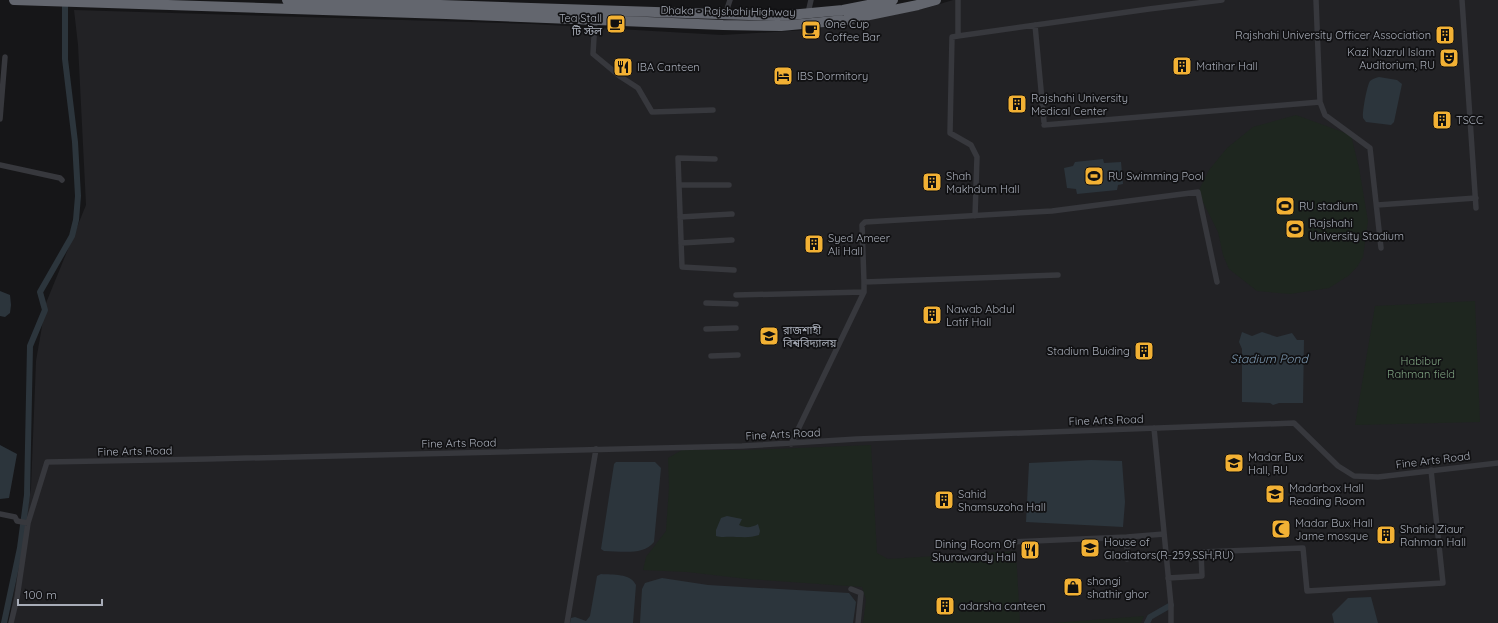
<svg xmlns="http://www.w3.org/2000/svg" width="1498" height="623" font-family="Quicksand,'Noto Sans Bengali',sans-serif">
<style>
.built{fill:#222225}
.green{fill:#1e261f}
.water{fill:#2c353c}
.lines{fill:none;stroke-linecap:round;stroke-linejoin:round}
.canal{stroke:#2c353c;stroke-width:6}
.street{stroke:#37383d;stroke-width:5.5}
.highway{stroke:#63666e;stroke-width:10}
.labels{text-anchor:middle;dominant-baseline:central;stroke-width:3.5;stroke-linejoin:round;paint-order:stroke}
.street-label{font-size:11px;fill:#a8adb8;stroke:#111113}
.poi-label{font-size:11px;fill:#a8adb8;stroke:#111113;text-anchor:start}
.park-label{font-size:11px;fill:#7fa381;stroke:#111113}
.water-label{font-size:12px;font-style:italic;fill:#7f9bb3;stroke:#111113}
</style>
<rect width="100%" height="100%" fill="#161618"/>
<!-- built -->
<path class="built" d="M953,0H1498V623H9L31,488L36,361L46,303L86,205L78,45L74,10L532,24L722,35L807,30L923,9Z"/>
<!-- green -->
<path class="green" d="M1296,115L1351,135L1359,168L1368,221L1363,257L1357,267L1348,276L1329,288L1290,294L1257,291L1229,269L1223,255L1218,232L1198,192L1209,170L1227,148L1253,127Z
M1475,301L1480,422L1355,425L1375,306Z
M871,445L877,553L888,559L1016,551L1020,623H863L866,600L862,587L748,579L687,572L643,570L646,557L666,531L669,487L668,458L682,450H747Z
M1144,616L1141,623H1053Z"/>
<!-- water -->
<path class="water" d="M1379,77L1397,80L1402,84L1394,122L1391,125L1366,122L1363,118C1362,113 1367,85 1370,81C1372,79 1375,78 1379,77Z
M1103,159L1104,163L1121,162L1123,184L1118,185L1117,190L1077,194L1076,189L1067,188L1064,168L1073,166L1075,162Z
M0,291L10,295L11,305L10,313L5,317L0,316Z
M1242,332L1252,336L1262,332L1277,337L1292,333L1297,340H1304L1303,403H1279L1273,405L1270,403L1242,402V349L1239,342Z
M0,445L17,454L9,498L0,499Z
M1091,460L1122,461L1125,502L1123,527L1026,522L1029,463Z
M616,462H655L661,468L654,542C643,556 620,551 604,551L601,549L614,464Z
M727,516L742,519L739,525C746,528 751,528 758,524L760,531L759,535C750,538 744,537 736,537C728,536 723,538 716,536V530L721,518Z
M601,574C613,575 630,573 636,585L633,623H570L571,618L575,617L586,621L590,616L597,576Z
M662,578L708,585L849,593L856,602L853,623H640L642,589L645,583Z
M1371,597L1378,623H1334L1332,614L1348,598Z"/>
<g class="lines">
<!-- canal -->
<path class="canal" d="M4,623L20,548L27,495L30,346L45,310L40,292L72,236L76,220L78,196L75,142L65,59V0
M1147,623L1150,617L1171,605"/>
<!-- street -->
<path class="street" d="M958,0V36L1149,9L1222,0
M1462,0L1476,208
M808,13L811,0
M725,15L730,0
M595,20L593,54L621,77L638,88L652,112L713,110
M1035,25L1044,122
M958,36L952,37L950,133L971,145L977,157L975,216
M1320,102L1325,115L1370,148L1381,248
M0,119L5,57
M1044,125L1320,102L1316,0
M715,159L678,158L682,267L734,270
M0,165L60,178L62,180
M679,185H729
M1377,205L1476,198
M680,217L732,214
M681,243L732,240
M864,282L862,225L865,222L1052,211L1198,192L1217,282
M736,295L864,292V282L1058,275
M706,303L736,304
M706,329L736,328
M711,356L738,355
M1154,428L1171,605V623
M791,444L864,292
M0,514L15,517L17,521L28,523
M1009,542L1127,537
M1127,559V537L1164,534
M1168,578L1202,576L1201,552L1303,548L1307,591L1443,583L1431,470
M851,589L861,593L858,623
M11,623L17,598L28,523L47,462L208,459L742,446L857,439L1294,423L1338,466L1354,476L1378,477L1498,463
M567,623L596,449"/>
<!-- highway -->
<path class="highway" d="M14,0L446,14L723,25L781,26L845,20L918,5L936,0
M287,0L779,16L843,10L893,0"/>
</g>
<!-- icons -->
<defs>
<symbol id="cafe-square" viewBox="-11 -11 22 22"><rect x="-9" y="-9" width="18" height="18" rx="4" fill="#f2b134" stroke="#111113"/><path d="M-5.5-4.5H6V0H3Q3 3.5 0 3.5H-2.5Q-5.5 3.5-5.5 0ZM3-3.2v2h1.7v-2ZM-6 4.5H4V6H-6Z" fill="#111"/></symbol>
<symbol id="building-square" viewBox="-11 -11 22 22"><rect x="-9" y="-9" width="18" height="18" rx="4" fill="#f2b134" stroke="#111113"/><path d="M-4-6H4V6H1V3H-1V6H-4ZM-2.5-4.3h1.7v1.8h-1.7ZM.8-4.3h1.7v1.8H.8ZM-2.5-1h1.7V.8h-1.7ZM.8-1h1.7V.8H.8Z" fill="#111"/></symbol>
<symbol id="theatre-square" viewBox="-11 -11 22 22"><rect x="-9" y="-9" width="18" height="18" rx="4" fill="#f2b134" stroke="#111113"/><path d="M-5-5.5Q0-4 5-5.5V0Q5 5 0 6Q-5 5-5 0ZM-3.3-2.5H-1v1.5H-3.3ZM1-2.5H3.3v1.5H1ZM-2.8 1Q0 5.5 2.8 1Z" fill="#111"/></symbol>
<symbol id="restaurant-square" viewBox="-11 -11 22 22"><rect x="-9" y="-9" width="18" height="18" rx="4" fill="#f2b134" stroke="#111113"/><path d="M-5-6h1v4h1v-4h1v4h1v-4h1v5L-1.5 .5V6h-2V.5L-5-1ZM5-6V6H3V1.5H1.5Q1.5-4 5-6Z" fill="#111"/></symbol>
<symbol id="hotel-square" viewBox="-11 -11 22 22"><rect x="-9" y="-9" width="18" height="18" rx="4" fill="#f2b134" stroke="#111113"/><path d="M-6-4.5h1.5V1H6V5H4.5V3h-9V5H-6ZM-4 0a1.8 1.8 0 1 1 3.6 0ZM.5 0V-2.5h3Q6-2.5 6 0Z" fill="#111"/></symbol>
<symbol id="stadium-square" viewBox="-11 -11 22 22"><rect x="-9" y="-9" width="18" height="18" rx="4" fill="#f2b134" stroke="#111113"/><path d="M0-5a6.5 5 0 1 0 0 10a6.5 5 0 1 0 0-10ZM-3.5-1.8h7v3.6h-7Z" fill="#111"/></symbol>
<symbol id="university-square" viewBox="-11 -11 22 22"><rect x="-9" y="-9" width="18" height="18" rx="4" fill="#f2b134" stroke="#111113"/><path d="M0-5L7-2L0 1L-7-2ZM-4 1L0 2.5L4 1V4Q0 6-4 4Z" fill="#111"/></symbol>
<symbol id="mosque-square" viewBox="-11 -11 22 22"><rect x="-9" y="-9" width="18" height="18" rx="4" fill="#f2b134" stroke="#111113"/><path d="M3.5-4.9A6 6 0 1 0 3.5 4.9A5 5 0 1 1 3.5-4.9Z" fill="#111"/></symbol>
<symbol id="shop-square" viewBox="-11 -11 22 22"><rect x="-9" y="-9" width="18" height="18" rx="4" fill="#f2b134" stroke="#111113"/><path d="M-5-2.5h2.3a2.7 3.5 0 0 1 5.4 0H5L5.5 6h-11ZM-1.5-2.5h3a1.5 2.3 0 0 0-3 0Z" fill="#111"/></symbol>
</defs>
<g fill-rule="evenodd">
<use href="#cafe-square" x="605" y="13" width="22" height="22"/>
<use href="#cafe-square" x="800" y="19" width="22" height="22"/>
<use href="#building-square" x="1434" y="24" width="22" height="22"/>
<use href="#theatre-square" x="1438" y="47" width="22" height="22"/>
<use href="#building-square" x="1171" y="55" width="22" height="22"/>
<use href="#restaurant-square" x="612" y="56" width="22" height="22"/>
<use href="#hotel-square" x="772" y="65" width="22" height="22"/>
<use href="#building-square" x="1006" y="93" width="22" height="22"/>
<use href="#building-square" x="1431" y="109" width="22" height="22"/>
<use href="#stadium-square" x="1083" y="165" width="22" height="22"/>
<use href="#building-square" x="921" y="171" width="22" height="22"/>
<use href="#stadium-square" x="1274" y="195" width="22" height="22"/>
<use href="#stadium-square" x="1284" y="218" width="22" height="22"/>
<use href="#building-square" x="803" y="233" width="22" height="22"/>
<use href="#building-square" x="921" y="304" width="22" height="22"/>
<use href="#university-square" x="758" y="325" width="22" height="22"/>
<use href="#building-square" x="1133" y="340" width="22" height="22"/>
<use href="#university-square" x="1223" y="452" width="22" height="22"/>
<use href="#university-square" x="1264" y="483" width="22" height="22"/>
<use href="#building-square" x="933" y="489" width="22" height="22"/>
<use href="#mosque-square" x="1270" y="518" width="22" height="22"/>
<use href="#building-square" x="1375" y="524" width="22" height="22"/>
<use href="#university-square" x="1079" y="537" width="22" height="22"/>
<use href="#restaurant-square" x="1019" y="539" width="22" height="22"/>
<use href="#shop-square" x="1062" y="576" width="22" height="22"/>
<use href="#building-square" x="934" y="595" width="22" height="22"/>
</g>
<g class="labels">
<!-- street labels -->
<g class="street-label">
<text transform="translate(728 11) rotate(1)">Dhaka - Rajshahi Highway</text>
<text transform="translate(1106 420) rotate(-2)">Fine Arts Road</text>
<text transform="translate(783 434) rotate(-3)">Fine Arts Road</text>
<text transform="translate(459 443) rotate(-1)">Fine Arts Road</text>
<text transform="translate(135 451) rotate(-1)">Fine Arts Road</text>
<text transform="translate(1433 460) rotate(-7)">Fine Arts Road</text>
</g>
<!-- poi labels -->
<g class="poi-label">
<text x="602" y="18" text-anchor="end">Tea Stall<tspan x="602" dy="13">টি স্টল</tspan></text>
<text x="825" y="24">One Cup<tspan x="825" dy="13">Coffee Bar</tspan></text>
<text x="1431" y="35" text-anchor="end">Rajshahi University Officer Association</text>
<text x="1435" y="52" text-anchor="end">Kazi Nazrul Islam<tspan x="1435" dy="13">Auditorium, RU</tspan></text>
<text x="1196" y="66">Matihar Hall</text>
<text x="637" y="67">IBA Canteen</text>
<text x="797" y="76">IBS Dormitory</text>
<text x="1031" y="98">Rajshahi University<tspan x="1031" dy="13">Medical Center</tspan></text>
<text x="1456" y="120">TSCC</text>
<text x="946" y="176">Shah<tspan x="946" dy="13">Makhdum Hall</tspan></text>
<text x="1108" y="176">RU Swimming Pool</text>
<text x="1299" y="206">RU stadium</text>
<text x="1309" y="223">Rajshahi<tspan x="1309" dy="13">University Stadium</tspan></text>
<text x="828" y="238">Syed Ameer<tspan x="828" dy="13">Ali Hall</tspan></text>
<text x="946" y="309">Nawab Abdul<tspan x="946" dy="13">Latif Hall</tspan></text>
<text x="783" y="330">রাজশাহী<tspan x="783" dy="13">বিশ্ববিদ্যালয়</tspan></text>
<text x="1130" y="351" text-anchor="end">Stadium Buiding</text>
<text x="1248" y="457">Madar Bux<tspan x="1248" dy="13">Hall, RU</tspan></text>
<text x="1289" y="488">Madarbox Hall<tspan x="1289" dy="13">Reading Room</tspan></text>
<text x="958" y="494">Sahid<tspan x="958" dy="13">Shamsuzoha Hall</tspan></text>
<text x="1295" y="523">Madar Bux Hall<tspan x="1295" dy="13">Jame mosque</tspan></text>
<text x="1400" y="529">Shahid Ziaur<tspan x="1400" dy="13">Rahman Hall</tspan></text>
<text x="1104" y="542">House of<tspan x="1104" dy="13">Gladiators(R-259,SSH,RU)</tspan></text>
<text x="1016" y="544" text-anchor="end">Dining Room Of<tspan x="1016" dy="13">Shurawardy Hall</tspan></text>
<text x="1087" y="581">shongi<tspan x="1087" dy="13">shathir ghor</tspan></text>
<text x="959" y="606">adarsha canteen</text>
</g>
<!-- park labels -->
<g class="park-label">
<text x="1421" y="361">Habibur<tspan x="1421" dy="13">Rahman field</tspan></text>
</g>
<!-- water labels -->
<g class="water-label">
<text x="1269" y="358">Stadium Pond</text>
</g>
</g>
<!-- scale -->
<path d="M18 599v6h84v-6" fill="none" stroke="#a8adb8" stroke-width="2"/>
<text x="24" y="599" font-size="12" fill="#a8adb8" stroke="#111113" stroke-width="3" paint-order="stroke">100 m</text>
</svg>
